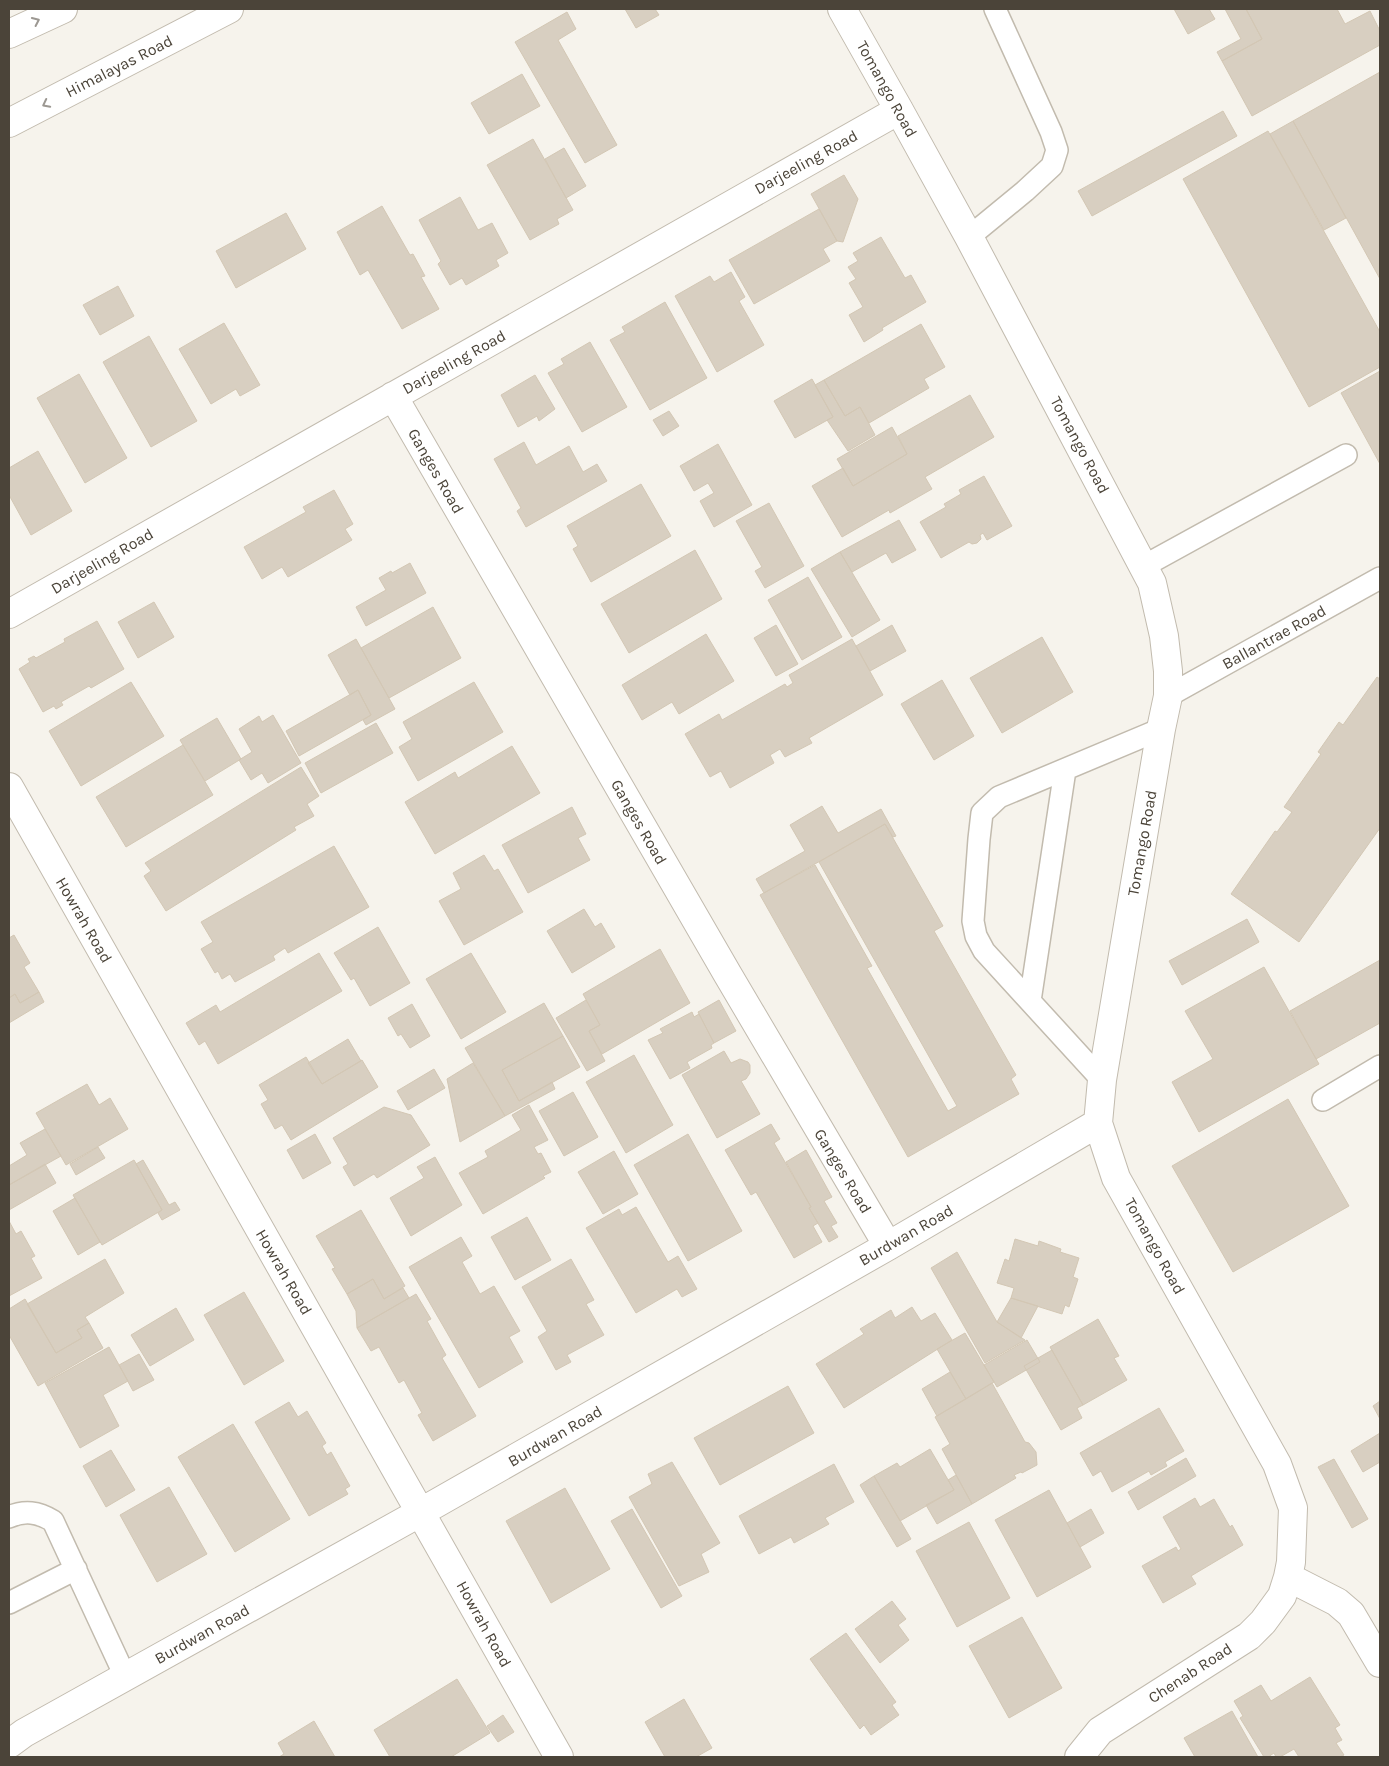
<svg xmlns="http://www.w3.org/2000/svg" width="1389" height="1766" font-family="Karla,sans-serif">
<style>
.building{fill:#d8cfc1;stroke:#d3c7b4}
.lines{fill:none;stroke-linecap:round;stroke-linejoin:round}
.service-casing{stroke:#c2bbae;stroke-width:24}
.minor-casing{stroke:#c2bbae;stroke-width:30}
.tertiary-casing{stroke:#c2bbae;stroke-width:30}
.service{stroke:#fff;stroke-width:21}
.minor{stroke:#fff;stroke-width:28}
.tertiary{stroke:#fff;stroke-width:28}
.oneway{stroke:#9c9892}
.labels{text-anchor:middle;dominant-baseline:central;stroke-width:4.5;stroke-linejoin:round;paint-order:stroke}
.street-label{font-size:16px;fill:#4b4439;stroke:#fff}
</style>
<rect width="100%" height="100%" fill="#f6f3ec"/>
<!-- building -->
<path class="building" d="M625,9H655L659,15L636,28Z
M1174,9H1209L1215,19L1188,34Z
M1225,9H1246L1262,39L1222,61L1217,52L1241,39Z
M1246,9H1337L1345,24L1370,11L1380,31V45L1252,116L1222,61L1262,39Z
M567,12L576,29L558,40L617,145L585,163L515,42Z
M1380,72V279L1293,121Z
M522,74L540,106L489,134L471,103Z
M1223,111L1237,136L1092,216L1078,191Z
M1293,121L1346,218L1324,230L1270,134Z
M1268,131L1380,332V367L1309,407L1183,179Z
M533,139L573,210L557,219L559,224L530,240L487,165Z
M564,148L586,186L566,198L545,159Z
M844,175L858,199L843,242L837,241L811,194Z
M460,197L478,230L492,223L508,253L496,260L499,266L466,285L462,278L450,285L438,264L441,261L419,220Z
M382,206L410,255L413,254L425,276L421,277L439,309L402,329L368,270L360,275L337,232Z
M819,209L837,241L823,249L830,261L754,304L729,260Z
M286,213L306,249L236,288L216,251Z
M881,237L905,278L911,275L926,302L882,328L883,330L864,342L849,315L863,307L849,283L856,279L848,267L858,261L853,253Z
M731,272L745,297L739,301L764,345L717,372L675,296L710,276L714,282Z
M118,286L134,316L100,335L83,305Z
M665,302L707,378L650,410L610,340L625,332L622,327Z
M224,323L260,385L240,396L236,389L211,404L179,349Z
M921,324L945,367L924,379L929,388L869,423L860,407L845,416L824,380Z
M149,336L197,421L151,447L103,362Z
M590,342L627,407L582,432L548,373L564,364L561,359Z
M1380,371V464L1341,393Z
M79,374L127,458L85,483L37,398Z
M535,375L555,409L539,421L537,416L518,427L501,395Z
M812,379L833,417L795,438L774,401Z
M824,380L845,416L860,407L875,435L848,451L827,420L833,417L815,385Z
M970,395L994,437L925,477L932,489L890,513L889,510L842,537L812,486L843,468L853,486L907,454L898,436Z
M669,411L679,426L663,436L653,420Z
M892,427L907,454L853,486L837,459Z
M524,442L536,465L569,446L583,472L597,464L607,481L526,527L517,511L521,508L494,459Z
M718,444L752,505L714,527L700,501L714,493L708,483L694,491L680,466Z
M38,451L72,511L31,535L9,495V468Z
M984,476L1012,526L987,540L983,533L980,535L981,539L977,543L972,544L969,542L941,558L920,522L946,507L944,504L961,494L959,490Z
M641,484L671,536L591,582L573,549L578,546L567,526Z
M334,490L353,524L345,529L352,540L288,577L282,567L262,579L244,547L306,512L303,507Z
M769,503L804,566L765,588L755,571L762,567L736,521Z
M899,520L916,550L892,563L886,553L852,572L840,552Z
M695,550L722,599L629,653L601,604Z
M840,552L880,620L852,637L811,569Z
M410,563L426,593L366,626L356,607L386,590L379,578L391,571L392,573Z
M808,577L842,637L802,660L768,600Z
M154,602L174,637L138,658L118,622Z
M433,607L461,658L389,698L361,648Z
M97,621L124,669L91,688L89,686L61,702L63,705L56,709L54,706L43,712L19,669L30,662L28,659L34,656L36,658L65,642L64,639Z
M776,625L798,664L776,676L754,638Z
M892,625L906,651L870,671L856,646Z
M706,634L734,681L679,714L672,702L642,720L622,685Z
M1042,637L1073,692L1002,733L970,678Z
M356,639L395,709L366,725L363,720L371,715L358,690L350,695L328,655Z
M852,639L883,695L809,738L812,743L785,757L780,749L770,755L774,763L730,788L721,771L710,777L685,734L719,714L722,720L785,684L787,687L793,683L789,675Z
M1377,677L1380,679V828L1299,942L1231,894L1275,831L1277,832L1292,812L1284,807L1321,754L1318,752L1339,722L1343,725Z
M942,680L974,736L934,760L901,704Z
M131,682L164,736L81,786L49,731Z
M474,682L503,732L418,781L399,747L412,739L403,722Z
M358,690L371,715L299,756L286,731Z
M273,715L301,763L268,783L262,773L251,780L239,760L252,752L239,729L259,716L262,722Z
M217,718L241,759L205,781L180,740Z
M376,723L393,753L321,793L305,763Z
M183,745L213,795L126,847L96,797Z
M512,746L540,793L435,854L405,802L455,772L458,778Z
M301,767L319,796L307,804L314,816L294,827L296,830L166,911L144,876L151,871L145,863Z
M822,806L838,833L881,809L896,836L893,837L885,824L764,893L756,879L805,851L790,825Z
M572,807L586,834L578,838L590,860L528,893L502,845Z
M885,824L943,926L934,931L1016,1075L1011,1079L1019,1094L908,1157L760,895L815,865L872,966L867,968L948,1111L957,1106L819,862Z
M334,846L369,907L288,953L285,948L273,956L275,960L235,982L230,974L222,979L218,971L215,973L201,949L213,942L201,922Z
M484,855L494,871L498,869L523,912L464,945L439,901L461,889L453,873Z
M584,909L595,927L601,923L615,947L572,973L547,931Z
M1247,919L1259,942L1182,985L1169,961Z
M378,927L410,983L370,1006L354,978L351,980L334,953Z
M14,935L30,963L24,967L39,992L20,1003L15,994L9,998V938Z
M660,949L690,1003L602,1054L589,1031L600,1025L583,994Z
M319,953L342,991L218,1064L205,1041L199,1045L186,1023L216,1005L220,1012Z
M471,953L506,1012L461,1039L426,979Z
M1380,960V1023L1316,1059L1290,1011Z
M1264,967L1319,1064L1199,1132L1172,1082L1213,1059L1185,1011Z
M39,992L44,1002L9,1023V998L15,994L20,1003Z
M586,1000L600,1025L589,1031L605,1061L587,1071L556,1018Z
M719,1000L736,1031L714,1043L698,1012Z
M544,1003L563,1036L502,1070L519,1101L552,1082L555,1089L505,1116L465,1048Z
M412,1004L430,1036L410,1048L401,1034L398,1036L388,1018Z
M692,1012L694,1017L699,1014L714,1043L711,1045L712,1048L687,1062L690,1068L670,1079L648,1040L663,1033L660,1029Z
M563,1036L580,1067L519,1101L502,1070Z
M348,1039L361,1061L322,1084L308,1063Z
M724,1051L731,1063L740,1059L748,1062L750,1065V1073L746,1079L741,1081L760,1114L717,1138L682,1075Z
M634,1055L673,1125L626,1153L586,1082Z
M306,1057L322,1084L362,1060L378,1087L291,1140L282,1125L275,1129L261,1104L268,1100L259,1085Z
M473,1063L505,1116L460,1142L447,1079Z
M434,1069L445,1088L408,1110L397,1091Z
M87,1084L99,1105L110,1098L128,1129L66,1165L36,1113Z
M573,1092L598,1137L564,1156L539,1111Z
M1288,1099L1349,1206L1233,1272L1172,1166Z
M529,1105L548,1140L534,1147L538,1154L541,1153L551,1172L543,1176L545,1178L483,1214L459,1173L488,1157L485,1151L521,1130L512,1115Z
M384,1107L411,1115L430,1145L377,1178L374,1174L354,1186L343,1167L348,1164L333,1138Z
M771,1124L780,1139L774,1143L811,1207L809,1208L818,1223L813,1226L822,1242L794,1258L756,1192L751,1195L725,1150Z
M45,1129L61,1156L9,1185V1166L27,1155L20,1143Z
M315,1134L331,1163L303,1179L287,1150Z
M688,1134L742,1231L688,1261L634,1165Z
M98,1147L105,1158L76,1175L70,1164Z
M806,1150L832,1197L824,1201L837,1223L831,1226L838,1237L829,1242L809,1208L811,1207L786,1162Z
M614,1151L638,1194L603,1214L578,1172Z
M435,1157L462,1205L411,1236L390,1198L424,1178L417,1167Z
M134,1160L162,1210L102,1245L73,1195Z
M143,1160L169,1205L175,1202L180,1210L162,1220L158,1213L162,1210L136,1164Z
M45,1164L56,1183L9,1210V1185Z
M75,1198L100,1242L78,1255L53,1211Z
M636,1207L668,1262L678,1256L697,1289L682,1297L677,1289L636,1313L586,1228L619,1209L622,1215Z
M361,1210L405,1286L384,1299L373,1279L347,1294L332,1269L335,1268L316,1236Z
M527,1217L551,1260L515,1280L491,1237Z
M9,1221L16,1234L21,1231L35,1256L31,1258L42,1278L9,1296Z
M461,1237L472,1256L462,1262L480,1294L494,1286L520,1331L509,1337L523,1362L479,1388L409,1267Z
M1015,1239L1038,1246L1039,1241L1061,1249L1060,1252L1079,1258L1073,1277L1078,1279L1069,1307L1065,1305L1062,1314L1011,1298L1014,1288L997,1283L1005,1259L1009,1261Z
M957,1252L997,1322L1025,1340L985,1363L931,1268Z
M105,1259L124,1293L85,1317L89,1323L77,1330L82,1338L56,1353L27,1304Z
M571,1259L594,1300L586,1304L604,1335L567,1355L571,1362L556,1370L538,1337L547,1331L522,1287Z
M373,1279L384,1299L403,1288L409,1298L357,1328L356,1311L347,1294Z
M244,1292L284,1361L244,1385L204,1315Z
M416,1294L431,1319L427,1321L446,1355L442,1358L476,1416L433,1441L418,1415L422,1413L404,1380L399,1383L379,1347L371,1351L357,1328Z
M1011,1298L1038,1306L1021,1338L997,1322Z
M25,1299L56,1353L82,1338L77,1330L89,1323L103,1348L38,1386L9,1335V1309Z
M912,1307L921,1321L935,1313L952,1340L844,1408L816,1364L864,1334L860,1329L891,1310L895,1318Z
M176,1308L194,1340L150,1366L131,1335Z
M1098,1319L1119,1356L1114,1358L1127,1380L1083,1405L1050,1347Z
M965,1333L994,1382L966,1399L937,1349Z
M1027,1340L1040,1362L997,1387L984,1365Z
M109,1347L128,1381L103,1395L119,1426L80,1448L45,1383Z
M1052,1350L1083,1405L1077,1408L1082,1418L1061,1430L1024,1366Z
M139,1354L154,1380L133,1391L119,1365Z
M950,1372L966,1399L937,1416L922,1389Z
M992,1383L1025,1442L1029,1443L1036,1452L1037,1465L1022,1473L1021,1472L1014,1475L1016,1478L972,1504L942,1449L950,1444L935,1417Z
M788,1386L814,1433L720,1485L694,1438Z
M1380,1401V1419L1373,1406Z
M289,1402L298,1417L307,1411L326,1443L322,1446L327,1455L331,1452L350,1486L345,1489L348,1494L309,1516L255,1422Z
M1159,1408L1184,1451L1165,1462L1167,1466L1151,1475L1149,1471L1112,1492L1101,1471L1093,1476L1080,1453Z
M233,1424L290,1519L235,1552L178,1457Z
M1380,1433V1462L1363,1472L1351,1451Z
M930,1449L954,1490L900,1521L874,1476L897,1463L900,1467Z
M111,1450L135,1490L106,1507L83,1466Z
M1186,1458L1196,1476L1138,1510L1128,1492Z
M1334,1459L1368,1519L1352,1528L1318,1467Z
M672,1462L720,1543L701,1554L709,1572L679,1586L629,1497L652,1484L648,1474Z
M834,1464L854,1502L825,1518L829,1524L794,1543L791,1537L759,1554L739,1516Z
M956,1475L972,1504L937,1524L926,1505L954,1490L948,1480Z
M874,1476L911,1539L897,1547L860,1485Z
M169,1487L207,1554L157,1582L120,1515Z
M565,1488L610,1569L551,1603L506,1521Z
M1049,1490L1091,1567L1037,1597L995,1520Z
M1195,1498L1200,1507L1214,1499L1230,1527L1232,1525L1243,1545L1191,1576L1196,1584L1163,1603L1142,1566L1176,1547L1178,1551L1181,1549L1163,1517Z
M632,1509L682,1596L661,1608L611,1521Z
M1091,1509L1104,1533L1080,1547L1067,1523Z
M969,1522L1010,1598L957,1627L916,1551Z
M892,1601L906,1619L898,1625L909,1640L880,1663L855,1629Z
M1022,1617L1062,1688L1009,1718L969,1646Z
M846,1633L896,1702L892,1705L899,1715L871,1735L864,1725L860,1729L810,1659Z
M1310,1677L1340,1725L1335,1728L1342,1740L1336,1743L1344,1755L1340,1757H1299L1294,1749L1280,1757H1276L1274,1753L1268,1757H1264L1240,1718L1243,1716L1234,1701L1261,1685L1271,1701Z
M457,1679L490,1733L451,1757H390L374,1730Z
M684,1699L712,1748L696,1757H665L645,1722Z
M1232,1711L1258,1757H1195L1184,1738Z
M503,1715L514,1732L498,1742L487,1726Z
M314,1721L335,1757H279L284,1754L278,1743Z"/>
<g class="lines">
<defs>
<path id="service" d="M969,237L1025,191L1052,166L1057,150L1051,132L995,9
M1144,566L1346,455
M1168,696L1380,578
M1030,1001L1065,770
M1102,1080L984,951L976,936L973,921L979,839L982,813L999,797L1161,729
M1323,1100L1380,1066
M9,1517C25,1510 38,1512 53,1521L125,1676
M9,1603L76,1569"/>
<path id="minor" d="M842,9L899,110L969,237L1152,583L1164,636L1168,671V696L1161,729L1102,1080L1098,1123L1116,1178L1277,1464L1293,1508L1291,1562L1288,1577L1337,1602L1351,1614L1380,1663
M393,396L728,975L888,1246
M9,614L899,110
M9,787L559,1757
M9,1744L24,1733L421,1512L888,1246L1098,1123
M1079,1757L1100,1731L1249,1636L1263,1622L1282,1596L1288,1577"/>
<path id="tertiary" d="M9,34L63,9
M9,123L229,9"/>
</defs>
<!-- service casing -->
<use href="#service" class="service-casing"/>
<!-- minor casing -->
<use href="#minor" class="minor-casing"/>
<!-- tertiary casing -->
<use href="#tertiary" class="tertiary-casing"/>
<!-- service -->
<use href="#service" class="service"/>
<!-- minor -->
<use href="#minor" class="minor"/>
<!-- tertiary -->
<use href="#tertiary" class="tertiary"/>
</g>
<!-- one-way arrows -->
<defs><path id="oneway-chevron" d="M-2-3.5L2.5 0L-2 3.5" fill="none" stroke-width="1.6" stroke-linecap="round" stroke-linejoin="round" transform="scale(1.25)"/></defs>
<g class="oneway">
<use href="#oneway-chevron" transform="translate(36 21) rotate(-25)"/>
<use href="#oneway-chevron" transform="translate(46 104) rotate(153)"/>
</g>
<g class="labels">
<!-- street labels -->
<g class="street-label">
<text transform="translate(119 66) rotate(-27)">Himalayas Road</text>
<text transform="translate(887 89) rotate(61)">Tomango Road</text>
<text transform="translate(806 162) rotate(-29)">Darjeeling Road</text>
<text transform="translate(454 362) rotate(-29)">Darjeeling Road</text>
<text transform="translate(1080 445) rotate(62)">Tomango Road</text>
<text transform="translate(436 471) rotate(60)">Ganges Road</text>
<text transform="translate(102 561) rotate(-30)">Darjeeling Road</text>
<text transform="translate(1274 637) rotate(-29)">Ballantrae Road</text>
<text transform="translate(639 822) rotate(60)">Ganges Road</text>
<text transform="translate(1142 843) rotate(-80)">Tomango Road</text>
<text transform="translate(84 920) rotate(60)">Howrah Road</text>
<text transform="translate(843 1171) rotate(59)">Ganges Road</text>
<text transform="translate(906 1235) rotate(-30)">Burdwan Road</text>
<text transform="translate(1155 1246) rotate(61)">Tomango Road</text>
<text transform="translate(284 1272) rotate(60)">Howrah Road</text>
<text transform="translate(555 1436) rotate(-30)">Burdwan Road</text>
<text transform="translate(484 1624) rotate(61)">Howrah Road</text>
<text transform="translate(202 1634) rotate(-29)">Burdwan Road</text>
<text transform="translate(1190 1673) rotate(-33)">Chenab Road</text>
</g>
</g>
<!-- border -->
<rect width="1389" height="1766" fill="none" stroke="#4b4439" stroke-width="20"/>
</svg>
